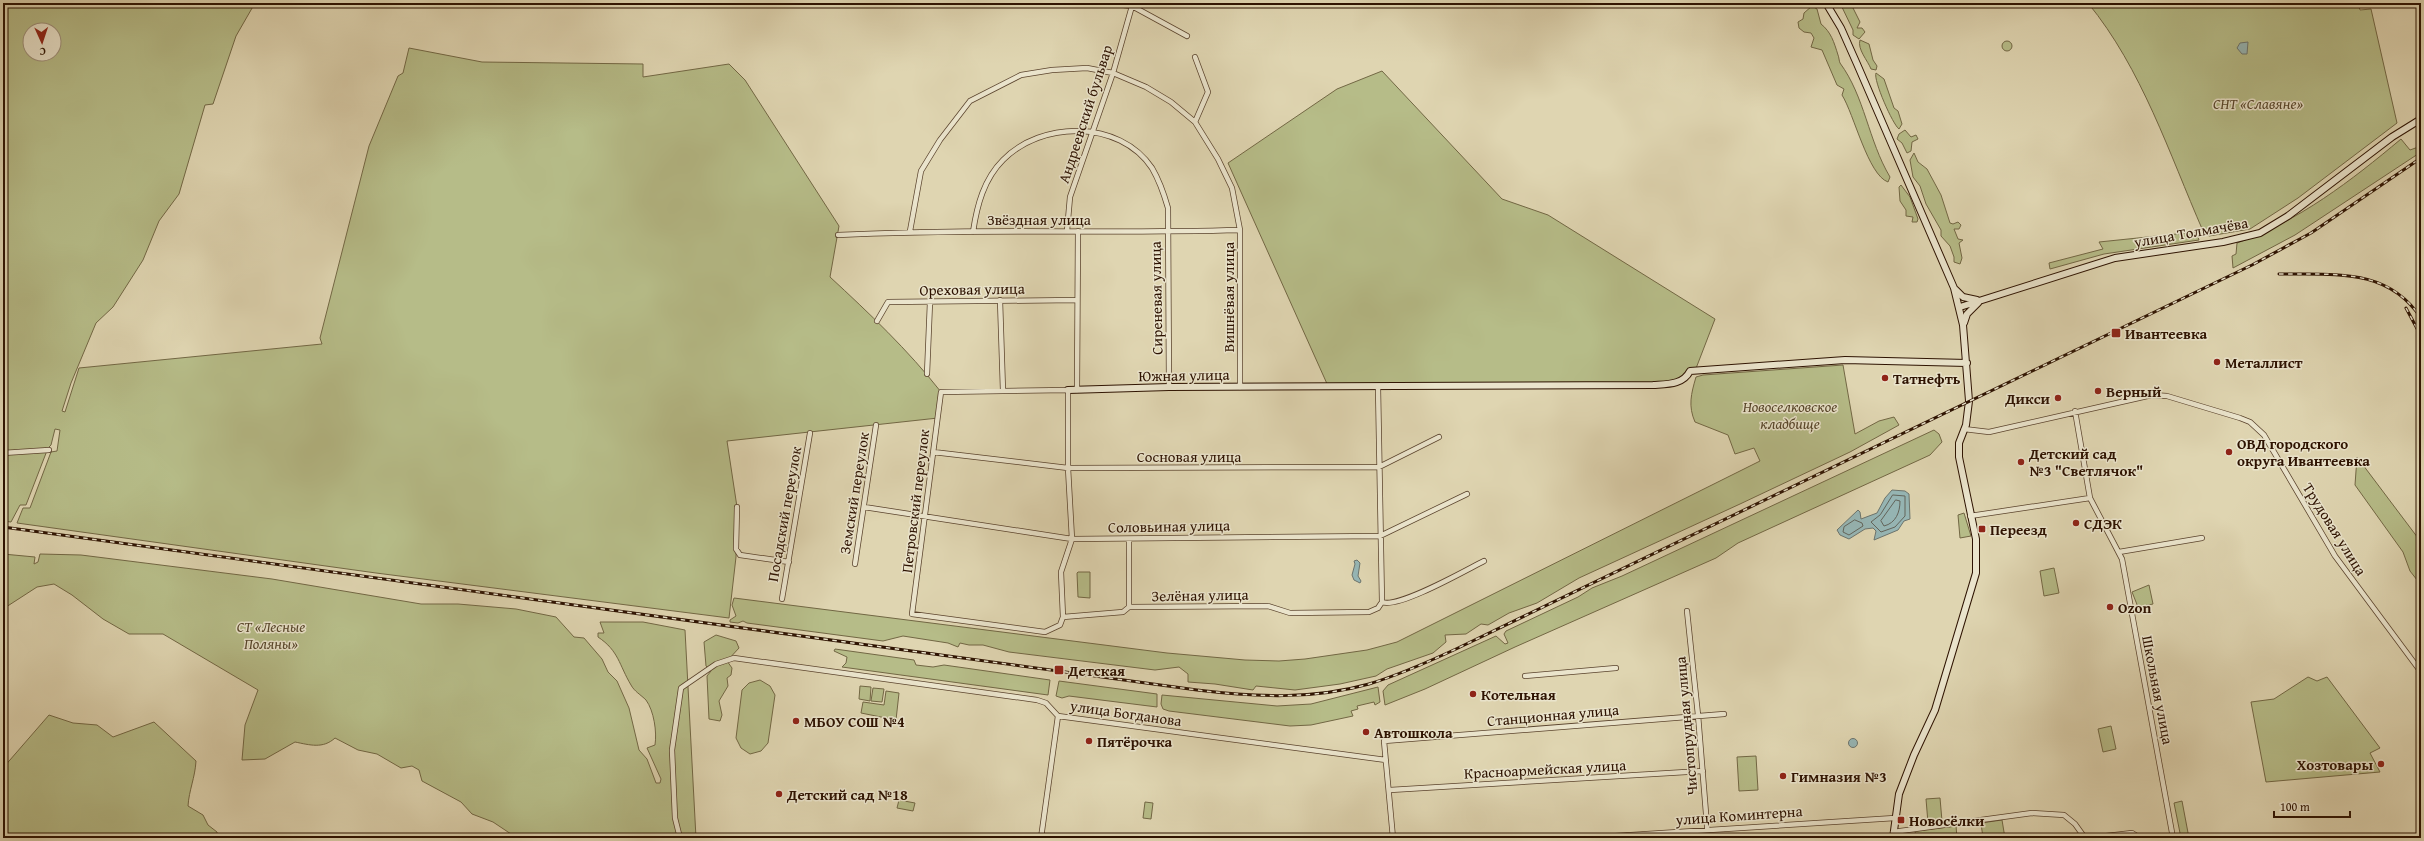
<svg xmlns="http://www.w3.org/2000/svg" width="2424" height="841" font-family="'Gentium Book Plus',serif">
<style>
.green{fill:#b6bc88;stroke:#726744;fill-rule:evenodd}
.water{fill:#96b6b5;stroke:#6c746d}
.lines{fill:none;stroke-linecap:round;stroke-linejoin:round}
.shore{stroke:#62645b;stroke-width:1}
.street-casing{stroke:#5a432d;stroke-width:6}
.secondary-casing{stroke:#2d1201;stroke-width:8}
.street{stroke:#eae4cc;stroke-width:4.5}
.secondary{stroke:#eae4cc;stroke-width:6}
.rail-casing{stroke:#2d1201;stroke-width:3}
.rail{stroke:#eae4cc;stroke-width:1.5;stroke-dasharray:4.5;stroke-linecap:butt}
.poi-dot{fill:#8f2418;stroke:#eae4cc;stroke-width:1.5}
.labels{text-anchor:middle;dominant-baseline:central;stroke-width:3;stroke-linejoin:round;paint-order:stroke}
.park-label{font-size:15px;font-style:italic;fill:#56452a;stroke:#eae4cc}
.street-label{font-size:15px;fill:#2d1201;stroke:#eae4cc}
.poi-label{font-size:15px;font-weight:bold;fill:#2d1201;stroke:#eae4cc;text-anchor:start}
</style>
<rect width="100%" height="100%" fill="#dfd5b1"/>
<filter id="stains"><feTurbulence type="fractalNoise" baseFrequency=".005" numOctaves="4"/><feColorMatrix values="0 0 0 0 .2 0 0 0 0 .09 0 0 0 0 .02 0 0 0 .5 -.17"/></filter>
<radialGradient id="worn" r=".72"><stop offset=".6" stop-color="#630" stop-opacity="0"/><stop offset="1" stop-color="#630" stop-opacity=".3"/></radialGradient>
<!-- green -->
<path class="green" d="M3,3H255L236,36L213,104L205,105L179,194L159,221L143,260L113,307L96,323L71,383L62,411L65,412L79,368L322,344L320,338L369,146L398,76L403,73L409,48L482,62L643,64V77L729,64L745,80L839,226L830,277C869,313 908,350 941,392L938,418L727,441L737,507L736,557L729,618L376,573L17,523L23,508H30L51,452L57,451L60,430L55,429L51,445L48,448L26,505H20L11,522L3,521ZM30,30H54V54H30Z
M1840,3H1854L1852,6L1860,22L1857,28H1862L1865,32L1859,39L1853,35V30Z
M2088,3H2358L2360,10L2371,9L2397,123L2298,198L2250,229L2209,236L2203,231C2169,153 2142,69 2088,3Z
M1812,6L1817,9L1821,24C1831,32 1834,42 1838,55C1839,57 1839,61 1840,63C1865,97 1868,140 1890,177L1888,182C1868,175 1854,114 1842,95L1844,89L1837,85L1822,50L1811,47L1814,38L1811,33L1804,32L1799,28L1798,22L1803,19L1804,13Z
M1860,40L1869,44L1873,60L1877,66L1876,70L1871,69C1868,61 1857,49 1860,40Z
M2002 46a5 5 0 1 1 10 0a5 5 0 1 1-10 0Z
M1382,71L1502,199L1548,215L1715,319L1695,371L1676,383L1328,386L1228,163L1337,89Z
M1876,73L1884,79L1894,108L1898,111L1902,124L1899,129C1893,125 1873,80 1876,73Z
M1905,130L1911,137L1916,135L1918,139L1912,142L1911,151L1907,153L1902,143L1897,139L1899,134Z
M2401,139L2410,150L2421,146V152L2295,235L2233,268L2232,256L2236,254L2237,243C2299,221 2351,181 2401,139Z
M1914,153L1918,162L1927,169L1941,195L1950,223L1953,224L1958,222L1961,225L1959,229H1954L1958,239L1963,240L1959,243L1962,258L1960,264L1954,262V257L1950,246L1941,236V230L1926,204L1920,186L1913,177L1910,160Z
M1901,185L1910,197L1918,219L1917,222H1912L1913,217L1906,216V210L1900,201L1899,187Z
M2196,232L2199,240L2104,254L2050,269L2049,263L2103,249L2099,242Z
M1843,365L1855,434L1879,421L1894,417L1899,425L1850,452L1740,504L1579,578L1537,603L1509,613L1488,625L1481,624L1466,634L1445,635L1446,642L1433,653L1387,669L1376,676L1340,684L1295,690L1256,686L1253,690L1215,684L1188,682V674L1179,667L1155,670L1009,652L983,645H969L960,643L958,647L948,643L903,636L883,641L747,623L743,621L738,623L730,622V620L736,616L732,605L734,598L1167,653L1245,660L1279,661L1305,659L1367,650L1397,642L1760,461L1754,448L1735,454L1728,435L1695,422C1688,406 1691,394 1696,377L1703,375Z
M1934,430L1939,434L1942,442L1930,455L1738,543L1716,558L1515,647L1425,689L1385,705L1383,691L1388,685L1496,636L1505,644L1508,643L1504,634L1506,631L1578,597L1592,588L1622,576Z
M2357,457L2421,542V585L2410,571L2403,552L2355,485Z
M1964,513L1971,536L1960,538L1958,515Z
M3,554L35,557L34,564L38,562L40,554L81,555L272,579L421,604H458L516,609L556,617L574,637L584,638L602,659L608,672L617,681L629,708L639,750L647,759L656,783H660L661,779L647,748L655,745C657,732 654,711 646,700C641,695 634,691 631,685C619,665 619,651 598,637V633H604L600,622H643L685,630L696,838H517L493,822L472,814L461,802L422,781L419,770L412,766L401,768L377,754L358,750L335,738C323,749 310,745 295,742L265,759L242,760L245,725L258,690L163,634H129L103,619L72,595L54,584L37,587L3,609Z
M2054,568L2059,593L2044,596L2040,571Z
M1078,572H1090V598L1078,597L1077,573Z
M2149,585L2153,604L2138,607L2132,592Z
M716,635L736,641L739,648L727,661L732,668L731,675L727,678L728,686L719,701L722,715L720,721L709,719L707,676L711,671L706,666L704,642Z
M835,649L914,660L916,665L933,667L944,665L1050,680L1048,695L842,667L846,663L847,657L834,651Z
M2308,677L2317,681L2327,677L2380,748L2370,753L2380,772L2266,782L2251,702L2274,699Z
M760,680L770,686L775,695L768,743L761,751L750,754L741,748L736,738L742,690L749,683Z
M1059,681L1157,694V707L1069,696L1062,698L1056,696Z
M860,686L871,687L870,701L859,699Z
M1378,687L1380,702L1375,705L1374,702L1357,706L1358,709L1351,711L1353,716L1311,725L1290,726L1169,711L1163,709L1161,704L1162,695L1277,706L1311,704Z
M873,688L884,689L882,702L871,701Z
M886,691L899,693L896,720L861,713L863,702L884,705Z
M49,715L73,723L97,725L113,737L154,722L196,761C195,778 189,790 188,806L203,815L208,825L217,832L218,838H3V768Z
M2111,726L2116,749L2103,752L2098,729Z
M1756,756L1758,790L1739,791L1737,757Z
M1940,798L1942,821L1928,823L1926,799Z
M899,800L915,803L913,811L897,808Z
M2182,801L2189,838H2181L2174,803Z
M1145,802L1153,803L1151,819L1143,818Z
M2002,820L2005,838H1983L1981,823Z
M1956,826L1957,838H1916L1915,831Z"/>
<!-- water -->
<path class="water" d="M2248,42L2247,54H2242L2237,48L2240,43Z
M1892,490L1905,491L1909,494L1910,519L1904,521L1898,530L1874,540L1876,531L1873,528L1865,529L1849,539L1840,535L1837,530L1858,510L1860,512L1861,519L1877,513L1885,498Z
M1357,560L1360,563L1358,576L1361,581L1360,583L1354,580L1352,575L1355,564L1354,561Z
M1848.5 743a4.5 4.5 0 1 1 9 0a4.5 4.5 0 1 1-9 0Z"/>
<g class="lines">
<!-- shore -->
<path class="shore" d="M1893,495L1905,496V516L1895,527L1881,532L1871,522L1880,515Z
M1896,500L1900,501C1900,512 1896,523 1884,526L1881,521Z
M1855,520L1862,523L1863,526L1849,535L1843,532L1844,527Z"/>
<defs>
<path id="street" d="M1106,3L1132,6L1187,36
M1195,122L1208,92L1195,57
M910,231L921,171L940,140L970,101L1021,75L1052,70L1087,68L1113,73L1146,87L1171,102L1195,122L1218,159L1232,188L1240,230V387
M1067,231L1070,197L1113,73L1132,6
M973,232C977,205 984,179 1003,160C1041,121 1119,119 1152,168C1159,180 1164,194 1168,208L1169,387
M838,235C972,228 1106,234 1240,230
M1000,300L1003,391
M877,321L888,302L1077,300
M927,374L930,302
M1378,387L1382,602
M1077,390L1078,231
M2075,411L2090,498L2122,559L2173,838
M1964,429L1989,432L2152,395L2167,396L2240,418L2250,422L2264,435L2335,556L2421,672
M933,452L1068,468L1379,467L1439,437
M3,453L49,450
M737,507L736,549L740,555L789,562
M864,507L1072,539L1380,536L1467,494
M1970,516L2090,498
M2119,552L2202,538
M855,564L876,425
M782,599L810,433
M1129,607V539
M1687,611L1698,715L1708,838
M1063,617L1061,572L1072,539L1068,468V390L941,392L912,614L1045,632L1060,625L1063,617L1123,612L1129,607L1268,606L1290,613L1369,612L1378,608L1382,602C1398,609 1466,570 1484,561
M1525,676L1616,668
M1390,790L1703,771
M1893,832L2032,813L2064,815L2075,824L2085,838
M680,838L675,818L672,750L681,688L716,664L734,658L1037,700L1046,703L1058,716L1386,760
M1041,838L1058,716
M1393,838L1384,741L1724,714
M1584,838L1895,818
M2089,838L2132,833L2140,838"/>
<path id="secondary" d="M1826,3L1841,28L1857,64L1954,288L1963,325L1969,401L1966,425L1959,443V457L1976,539V573L1935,710L1914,755L1899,794L1893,838
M1956,290L1963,297L1977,300
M1960,307L2115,258L2223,242L2260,233L2288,216L2392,137L2421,119
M1964,323L1967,314L1978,303
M1068,390L1169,387L1653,385C1667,384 1683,385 1690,371L1845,360L1967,363"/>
</defs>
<!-- street casing -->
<use href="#street" class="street-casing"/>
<!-- secondary casing -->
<use href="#secondary" class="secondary-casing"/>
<!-- street -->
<use href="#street" class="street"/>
<!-- secondary -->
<use href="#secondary" class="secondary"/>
<defs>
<path id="rail" d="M2279,274C2334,275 2387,267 2421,318
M2406,308L2421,336
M3,527L1197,690C1255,697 1312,700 1369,684C1399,675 1428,662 1456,649L2252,265L2311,233L2421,158"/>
</defs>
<!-- rail casing -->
<use href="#rail" class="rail-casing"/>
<!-- rail -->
<use href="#rail" class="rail"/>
</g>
<!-- markers -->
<g class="poi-dot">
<rect x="2111" y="328" width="10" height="10" rx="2"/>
<circle cx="2217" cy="362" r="4"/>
<circle cx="1885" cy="378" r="4"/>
<circle cx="2098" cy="391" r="4"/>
<circle cx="2058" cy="398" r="4"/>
<circle cx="2229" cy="452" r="4"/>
<circle cx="2021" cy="462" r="4"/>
<circle cx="2076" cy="523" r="4"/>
<rect x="1978" y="525" width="8" height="8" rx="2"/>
<circle cx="2110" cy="607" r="4"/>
<rect x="1054" y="665" width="10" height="10" rx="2"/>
<circle cx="1473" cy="694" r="4"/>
<circle cx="796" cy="721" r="4"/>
<circle cx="1366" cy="732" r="4"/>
<circle cx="1089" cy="741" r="4"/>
<circle cx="2381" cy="764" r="4"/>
<circle cx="1783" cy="776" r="4"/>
<circle cx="779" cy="794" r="4"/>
<rect x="1897" y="816" width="8" height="8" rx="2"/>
</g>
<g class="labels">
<!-- park labels -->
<g class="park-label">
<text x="2258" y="103">СНТ «Славяне»</text>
<text x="1790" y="406">Новоселковское<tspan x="1790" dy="17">кладбище</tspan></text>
<text x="271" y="626">СТ «Лесные<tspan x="271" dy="17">Поляны»</tspan></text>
</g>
<!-- street labels -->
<g class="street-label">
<text transform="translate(1085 114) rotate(-72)">Андреевский бульвар</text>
<text x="1039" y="219">Звёздная улица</text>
<text transform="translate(2191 232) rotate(-10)">улица Толмачёва</text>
<text transform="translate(972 289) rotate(-1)">Ореховая улица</text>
<text transform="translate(1228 297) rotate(-90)">Вишнёвая улица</text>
<text transform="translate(1156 298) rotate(-91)">Сиреневая улица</text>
<text transform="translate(1184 375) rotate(-1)">Южная улица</text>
<text x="1189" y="456">Сосновая улица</text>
<text transform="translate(854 493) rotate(-81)">Земский переулок</text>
<text transform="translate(915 501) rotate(-83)">Петровский переулок</text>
<text transform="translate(784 514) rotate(-80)">Посадский переулок</text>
<text transform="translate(1169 526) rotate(-1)">Соловьиная улица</text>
<text transform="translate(2335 529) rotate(58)">Трудовая улица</text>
<text transform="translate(1200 595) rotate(-1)">Зелёная улица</text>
<text transform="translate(2158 690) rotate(79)">Школьная улица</text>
<text transform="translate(1126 713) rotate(8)">улица Богданова</text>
<text transform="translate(1553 715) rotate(-5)">Станционная улица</text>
<text transform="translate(1686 726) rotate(-95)">Чистопрудная улица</text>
<text transform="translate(1545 769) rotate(-3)">Красноармейская улица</text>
<text transform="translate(1739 815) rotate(-4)">улица Коминтерна</text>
</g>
<!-- poi labels -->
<g class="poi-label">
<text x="2125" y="333">Ивантеевка</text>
<text x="2225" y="362">Металлист</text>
<text x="1893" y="378">Татнефть</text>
<text x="2106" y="391">Верный</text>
<text x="2050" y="398" text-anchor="end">Дикси</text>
<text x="2237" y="443">ОВД городского<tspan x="2237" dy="17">округа Ивантеевка</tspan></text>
<text x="2029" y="453">Детский сад<tspan x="2029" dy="17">№3 "Светлячок"</tspan></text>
<text x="2084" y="523">СДЭК</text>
<text x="1990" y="529">Переезд</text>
<text x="2118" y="607">Ozon</text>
<text x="1068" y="670">Детская</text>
<text x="1481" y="694">Котельная</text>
<text x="804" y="721">МБОУ СОШ №4</text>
<text x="1374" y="732">Автошкола</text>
<text x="1097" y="741">Пятёрочка</text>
<text x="2373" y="764" text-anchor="end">Хозтовары</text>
<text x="1791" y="776">Гимназия №3</text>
<text x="787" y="794">Детский сад №18</text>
<text x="1909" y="820">Новосёлки</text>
</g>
</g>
<!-- margin -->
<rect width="2424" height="841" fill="none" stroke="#dfd5b1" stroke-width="16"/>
<rect x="4" y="4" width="2416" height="833" fill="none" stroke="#2d1201" stroke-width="2"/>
<rect x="8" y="8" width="2408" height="825" fill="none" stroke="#2d1201"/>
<!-- north arrow -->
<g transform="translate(42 42) rotate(177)"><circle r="19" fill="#eae4cc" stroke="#9e907b"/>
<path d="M0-3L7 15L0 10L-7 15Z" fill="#8f2418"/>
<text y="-6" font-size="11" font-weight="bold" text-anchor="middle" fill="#2d1201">С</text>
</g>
<!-- scale -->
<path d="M2274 811v6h76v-6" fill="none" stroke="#2d1201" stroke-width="2"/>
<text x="2280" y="811" font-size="12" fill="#2d1201" stroke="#eae4cc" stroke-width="3" paint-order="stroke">100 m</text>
<rect width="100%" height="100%" filter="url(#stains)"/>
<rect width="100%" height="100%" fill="url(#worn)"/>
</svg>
